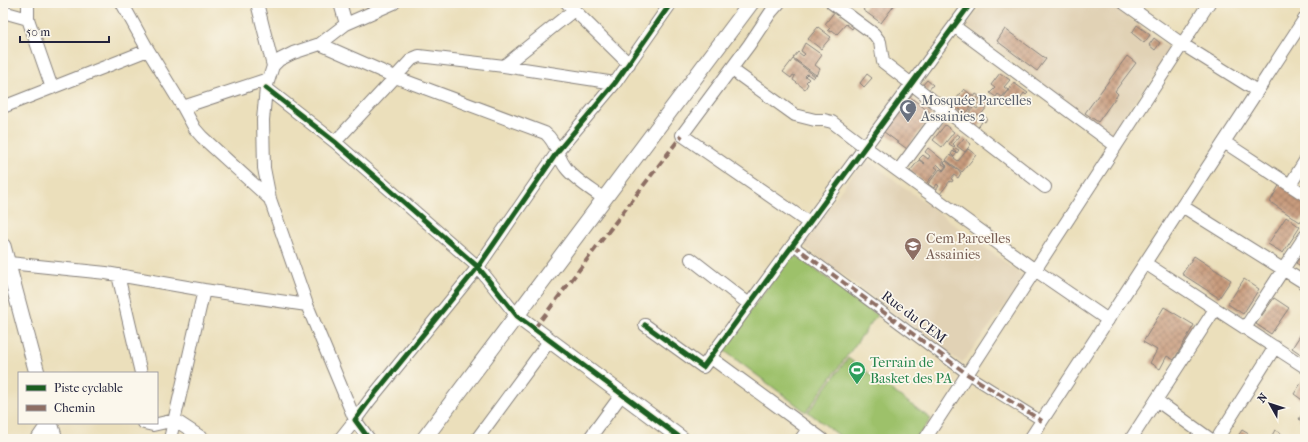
<svg xmlns="http://www.w3.org/2000/svg" width="1308" height="442" font-family="'IM FELL French Canon',serif">
<style>
.built{fill:#e1d2b5}
.garden{fill:#9dc16b;stroke:#607253}
.building{fill:url(#building-cross-hatch)}
.lines{fill:none;stroke-linecap:round;stroke-linejoin:round}
.pedestrian-casing{stroke:#86807b;stroke-width:11}
.minor-casing{stroke:#86807b;stroke-width:14}
.tertiary-casing{stroke:#86807b;stroke-width:17}
.pedestrian{stroke:#fff;stroke-width:9}
.minor{stroke:#fff;stroke-width:12}
.tertiary{stroke:#fff;stroke-width:15}
.quiet{stroke:#8d6e63;stroke-width:4;stroke-dasharray:8 4;stroke-linecap:butt}
.cycleway-casing{stroke:#fbf7ec;stroke-width:8}
.cycleway{stroke:#1b5e20;stroke-width:5}
.labels{text-anchor:middle;dominant-baseline:central;stroke-width:3.5;stroke-linejoin:round;paint-order:stroke}
.worship-label{font-size:14px;fill:#5b616d;stroke:#fbf7ec;text-anchor:start}
.education-label{font-size:14px;fill:#785e54;stroke:#fbf7ec;text-anchor:start}
.street-label{font-size:14px;fill:#22223b;stroke:#fbf7ec}
.leisure-label{font-size:14px;fill:#27864d;stroke:#fbf7ec;text-anchor:start}
</style>
<defs>
<pattern id="building-cross-hatch" width="8" height="8" patternUnits="userSpaceOnUse"><rect width="8" height="8" fill="#c89b7d"/><path d="M0 0l8 8M0 8l8-8" fill="none" stroke="#a27e68"/></pattern>
</defs>
<rect width="100%" height="100%" fill="#fbf7ec"/>
<filter id="ink" filterUnits="userSpaceOnUse"><feTurbulence type="fractalNoise" baseFrequency=".025" numOctaves="2"/><feDisplacementMap in="SourceGraphic" scale="8" xChannelSelector="R" yChannelSelector="G"/><feConvolveMatrix kernelMatrix="1 2 1 2 8 2 1 2 1" color-interpolation-filters="sRGB"/></filter>
<filter id="wash" filterUnits="userSpaceOnUse"><feTurbulence type="fractalNoise" baseFrequency=".012" numOctaves="4" result="noise"/><feDisplacementMap in="SourceGraphic" scale="16" xChannelSelector="R" yChannelSelector="G"/><feGaussianBlur stdDeviation="0.9" result="paint"/><feColorMatrix in="noise" values="0 0 0 0 0 0 0 0 0 0 0 0 0 0 0 0 0 1.4 0 .05"/><feComposite in="paint" operator="in"/></filter>
<g filter="url(#wash)">
<rect width="100%" height="100%" fill="#ebdfbb"/>
<!-- built -->
<path class="built" d="M983,3H1109L1173,51L1109,135L966,26Z
M865,158L1026,278L962,363L801,244Z"/>
<!-- garden -->
<path class="garden" d="M793,253L877,315L806,412L722,349Z
M848,358L931,419L916,439H844L808,412Z"/>
<g id="blocks">
<!-- building -->
<path class="building" d="M868,3H896L881,23L863,10Z
M835,11L854,26L852,29L846,24L837,34L832,30L831,32L828,30L830,28L825,24Z
M1137,25L1150,35L1144,43L1132,33Z
M818,27L831,37L821,49L808,39Z
M1005,29L1046,59L1037,71L997,41Z
M1154,38L1160,43L1155,50L1149,45Z
M805,43L822,55L815,65L820,69L816,75L793,58L798,52L803,56L805,54L801,51Z
M1127,56L1136,63L1115,91L1118,94L1098,122L1085,113Z
M793,59L815,76L813,78L807,74L805,76L809,79L806,82L808,84L805,89L793,80L795,76L793,75L791,78L783,72Z
M1000,73L1010,80L1004,87L1008,90L1002,97L998,94L996,97L990,93L995,88L991,85Z
M867,74L872,78L864,87L860,83Z
M927,80L933,85L927,92L921,87Z
M1014,83L1028,93L1026,95L1024,93L1019,100L1022,102V100L1027,104L1024,107L1017,102L1013,107L1004,100L1003,102L1001,101Z
M964,89L974,97L976,94L979,96L975,101L976,102L973,106L977,109L980,105L977,103L981,97L990,103L980,116L977,114L974,117L982,122L976,130L963,120L973,108L971,107L962,119L957,115L961,110L960,109L957,112L949,109L956,100L959,102L960,101L957,98Z
M910,97L932,114L907,149L884,132Z
M982,115L987,118L985,122L979,118Z
M945,125L954,132L942,147L933,140Z
M957,134L960,136L953,144L955,146L954,147L949,144Z
M964,138L971,144L965,152L957,146Z
M928,148L944,161L942,164L946,166L943,170L937,164L935,167L938,169L926,184L910,171L919,160L925,164L919,159L923,155L928,159L930,156L925,152Z
M955,148L959,150L954,157L951,154L953,151L955,153L956,152L953,150Z
M968,149L976,155L962,172L946,160L950,155L958,161Z
M946,161L961,173L958,178L954,175L951,179L953,180L952,182L950,181L940,194L936,190L939,186L937,184L934,188L928,184L940,169L943,171L947,166L944,163Z
M1281,182L1305,199V215L1300,222L1270,202Z
M1286,217L1300,227L1283,253L1268,244Z
M1305,249V269L1296,263Z
M1194,256L1231,280L1219,298L1182,274Z
M1244,279L1259,289L1243,314L1228,304Z
M1274,298L1289,308L1271,334L1256,324Z
M1164,307L1194,325L1174,360L1167,356L1160,369L1150,363L1157,350L1143,342Z
M1305,328V357L1292,348Z
M1305,377V402L1294,394Z
M1305,410V423L1299,419Z
M1242,430L1257,439H1236Z
M1275,430L1290,439H1270Z"/>
</g>
</g>
<g filter="url(#ink)">
<use href="#blocks" fill-opacity="0" stroke="#86807b" stroke-width="1"/>
<g class="lines">
<defs>
<path id="pedestrian" d="M793,245L967,374L1042,421"/>
<path id="minor" d="M28,3V19L52,88
M122,3L148,50
M257,3L273,66
M567,3L629,64
M779,3L771,12L749,45L682,135L809,223
M832,3L874,34L880,42L883,62L1045,187
M1124,3L1182,44L1257,91
M3,12L28,19
M346,24L394,3
M954,26L1116,146
M320,44L395,77L545,133C557,142 557,157 566,168C575,180 591,189 603,198
M504,66L574,10
M731,69L795,115L815,120H824L832,122L865,147L1035,270L1108,320
M266,88L335,142L478,267L517,316
M3,107L148,50L183,107L268,79
M183,107L195,129L202,137L270,199
M335,142L412,59L419,56L504,66L615,83
M1224,142L1305,195
M898,171L944,109
M1290,185L1305,161
M1182,206L1305,283
M691,259L749,304
M9,263L106,273L204,290
M1145,263L1305,367
M118,275L141,373
M645,325L703,367L971,3
M1245,328L1305,236
M710,357L822,439
M1156,400L1210,439
M144,423L153,425L175,420L204,439
M37,439L48,423
M170,439L204,290L307,305
M340,439L355,420L307,305L270,199L264,168L263,120L266,88L273,66L279,60L293,53L320,44L346,24L340,3
M369,439L355,420L369,401L478,267L558,151L615,83L671,3
M477,439L550,340
M589,439L622,394
M801,439L808,429
M925,439L1209,3
M1030,439L1305,18
M1131,439L1215,309
M1217,439L1275,347"/>
<path id="tertiary" d="M3,246L37,373
M517,316L682,439
M50,423L55,439
M424,439L751,3"/>
</defs>
<!-- pedestrian casing -->
<use href="#pedestrian" class="pedestrian-casing"/>
<!-- minor casing -->
<use href="#minor" class="minor-casing"/>
<!-- tertiary casing -->
<use href="#tertiary" class="tertiary-casing"/>
<!-- pedestrian -->
<use href="#pedestrian" class="pedestrian"/>
<!-- minor -->
<use href="#minor" class="minor"/>
<!-- tertiary -->
<use href="#tertiary" class="tertiary"/>
<!-- quiet -->
<path class="quiet" d="M793,245L967,374L1042,421
M534,329L682,135"/>
<defs>
<path id="cycleway" d="M266,88L335,142L478,267L517,316L682,439
M645,325L703,367L971,3
M369,439L355,420L369,401L478,267L558,151L615,83L671,3"/>
</defs>
<!-- cycleway casing -->
<use href="#cycleway" class="cycleway-casing"/>
<!-- cycleway -->
<use href="#cycleway" class="cycleway"/>
</g>
</g>
<!-- icons -->
<defs>
<symbol id="mosque-pin" viewBox="-11 -11 22 30"><path d="M0 17L-7.5 6A9.5 9.5 0 1 1 7.5 6Z" fill="#6b7280" stroke="#fbf7ec"/><path d="M3.5-4.9A6 6 0 1 0 3.5 4.9A5 5 0 1 1 3.5-4.9Z" fill="#fff"/></symbol>
<symbol id="school-pin" viewBox="-11 -11 22 30"><path d="M0 17L-7.5 6A9.5 9.5 0 1 1 7.5 6Z" fill="#8d6e63" stroke="#fbf7ec"/><path d="M0-5L7-2L0 1L-7-2ZM-4 1L0 2.5L4 1V4Q0 6-4 4Z" fill="#fff"/></symbol>
<symbol id="stadium-pin" viewBox="-11 -11 22 30"><path d="M0 17L-7.5 6A9.5 9.5 0 1 1 7.5 6Z" fill="#2e9e5b" stroke="#fbf7ec"/><path d="M0-5a6.5 5 0 1 0 0 10a6.5 5 0 1 0 0-10ZM-3.5-1.8h7v3.6h-7Z" fill="#fff"/></symbol>
</defs>
<g fill-rule="evenodd">
<use href="#mosque-pin" x="898" y="98" width="20" height="27"/>
<use href="#school-pin" x="903" y="236" width="20" height="27"/>
<use href="#stadium-pin" x="847" y="360" width="20" height="27"/>
</g>
<g class="labels">
<!-- worship labels -->
<g class="worship-label">
<text x="921" y="100">Mosquée Parcelles<tspan x="921" dy="16">Assainies 2</tspan></text>
</g>
<!-- education labels -->
<g class="education-label">
<text x="926" y="238">Cem Parcelles<tspan x="926" dy="16">Assainies</tspan></text>
</g>
<!-- street labels -->
<g class="street-label">
<text transform="translate(914 317) rotate(37)">Rue du CEM</text>
</g>
<!-- leisure labels -->
<g class="leisure-label">
<text x="870" y="362">Terrain de<tspan x="870" dy="16">Basket des PA</tspan></text>
</g>
</g>
<!-- margin -->
<rect width="1308" height="442" fill="none" stroke="#fbf7ec" stroke-width="16"/>
<!-- legend -->
<rect x="18" y="372" width="140" height="52" fill="#fbf7ec" stroke="#a4a2a5"/>
<rect x="26" y="385" width="20" height="6" fill="#1b5e20" stroke="#a4a2a5"/>
<text x="54" y="392" font-size="12" fill="#22223b">Piste cyclable</text>
<rect x="26" y="405" width="20" height="6" fill="#8d6e63" stroke="#a4a2a5"/>
<text x="54" y="412" font-size="12" fill="#22223b">Chemin</text>
<!-- north arrow -->
<g transform="translate(1270 404) rotate(309)" stroke="#fbf7ec" stroke-width="3" paint-order="stroke">
<path d="M0-3L7 15L0 10L-7 15Z" fill="#22223b"/>
<text y="-6" font-size="11" font-weight="bold" text-anchor="middle" fill="#22223b">N</text>
</g>
<!-- scale -->
<path d="M20 36v6h89v-6" fill="none" stroke="#22223b" stroke-width="2"/>
<text x="26" y="36" font-size="12" fill="#22223b" stroke="#fbf7ec" stroke-width="3" paint-order="stroke">50 m</text>
</svg>
